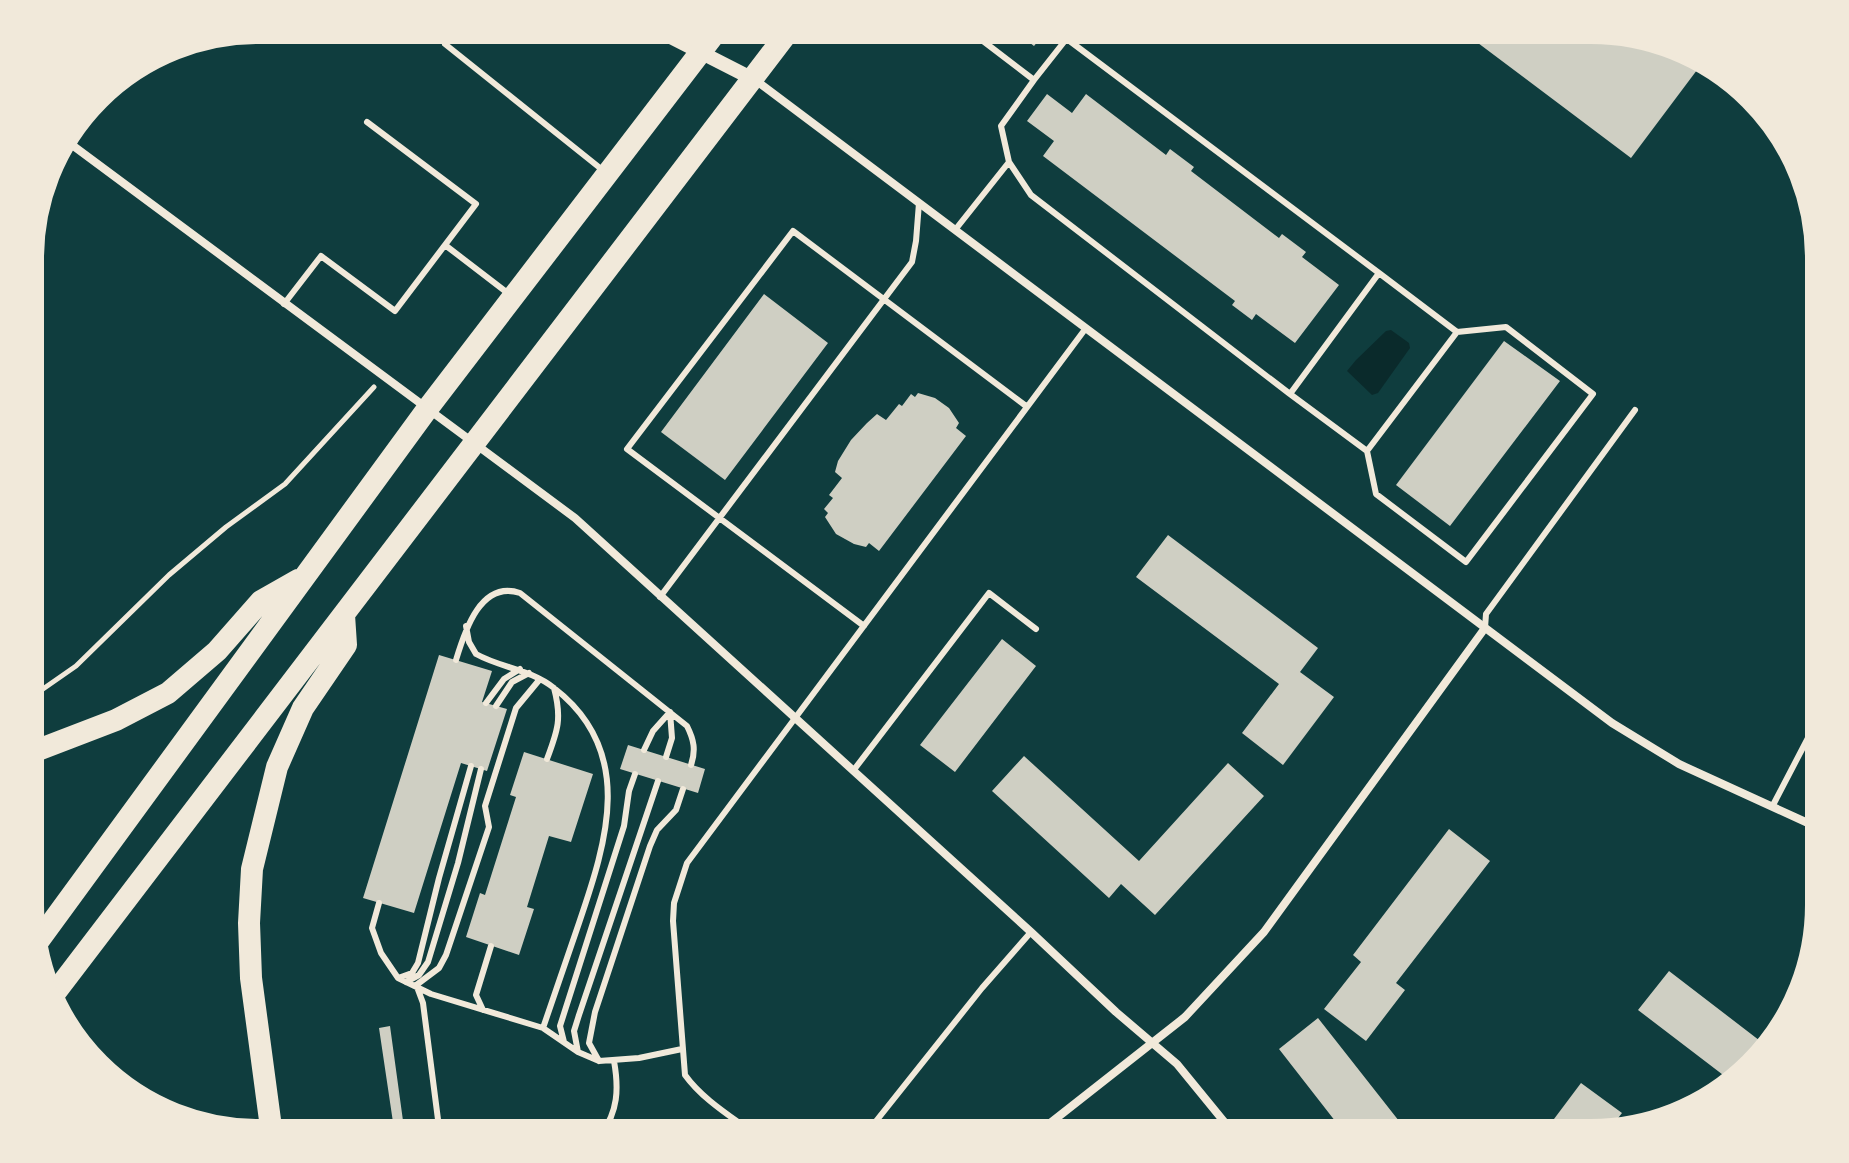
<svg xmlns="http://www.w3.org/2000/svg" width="1849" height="1163" font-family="'Times New Roman',serif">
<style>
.water{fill:#0a2a2b}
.building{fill:#cfcfc3}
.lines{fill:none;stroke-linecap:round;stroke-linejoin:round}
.path{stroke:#f1e9da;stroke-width:5}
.service{stroke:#f1e9da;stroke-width:6}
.minor{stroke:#f1e9da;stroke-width:8}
.tertiary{stroke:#f1e9da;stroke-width:14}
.trunk{stroke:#f1e9da;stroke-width:22}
.rim{fill:none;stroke:#f1e9da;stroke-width:4}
</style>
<rect width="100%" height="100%" fill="#0f3d3e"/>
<!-- water -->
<path class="water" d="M1391,330L1409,343L1410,348L1378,393L1372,395L1347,371L1356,360L1386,331Z"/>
<!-- building -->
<path class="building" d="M1011,28H1049L1034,46Z
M1477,28H1592L1675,53L1697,70L1631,158L1470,37Z
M1047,94L1072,113L1086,94L1166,155L1170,149L1194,167L1191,171L1279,238L1282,234L1306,252L1302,257L1339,285L1295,343L1256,314L1252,320L1232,305L1235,301L1043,156L1054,141L1027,121Z
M764,294L828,343L725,480L661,432Z
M1504,341L1560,381L1450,526L1396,485Z
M918,393L935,398L949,408L959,423L956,428L966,436L879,551L869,543L866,547L854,544L836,534L825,517L828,513L824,509L833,498L829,495L842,478L835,472L838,461L851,440L867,423L877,414L886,420L899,404L902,406L911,394L915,397Z
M1168,535L1318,648L1300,672L1334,697L1283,765L1242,733L1279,684L1136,577Z
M1002,639L1036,666L955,772L920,745Z
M439,655L492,671L482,702L507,709L487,771L461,763L414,913L363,898Z
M628,745L705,769L698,793L620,769Z
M524,752L593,774L571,842L549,836L527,907L534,909L519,955L466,937L480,893L485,895L516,797L510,795Z
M1024,756L1139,861L1228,763L1264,796L1155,915L1121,884L1109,898L992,791Z
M1449,829L1490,861L1396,983L1405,990L1366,1041L1324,1009L1361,962L1353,955Z
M1669,971L1768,1047L1731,1081L1638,1010Z
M1318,1018L1410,1135H1346L1279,1049Z
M390,1026L404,1128L394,1129L379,1028Z
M1581,1083L1622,1113L1605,1135H1542Z"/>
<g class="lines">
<!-- path -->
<path class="path" d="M30,698L76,666L169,575L226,527L285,484L374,387"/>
<!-- service -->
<path class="service" d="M457,28L445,44L605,172
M966,28L1034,80L1075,28
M1034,80L1001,126L1009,162L1031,195L1290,394L1379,273L1067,39
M955,230L1009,162
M445,245L509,294
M284,304L321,256L395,311L476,204L367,122
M1290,394L1367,451L1376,494L1466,562L1593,394L1506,327L1457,332L1379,273
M1367,451L1457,332
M660,597L912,262L916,241L919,203
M466,626L469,642L476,654C501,668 530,669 554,688C636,751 607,841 579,923C567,958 555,993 543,1028
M864,626L627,449L793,231L1026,406
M1485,628L1486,614L1635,410
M456,660C465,630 481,580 520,593L687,726C694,740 696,750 691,765
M486,703L504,679L520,669
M496,706L512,682L529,673
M644,750L653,731L670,712
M666,757L672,738L670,712
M547,759C558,730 562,718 554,688
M853,771L989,593L1036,629
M1772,807L1821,713
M379,903L372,928L381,953L398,978L431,994L543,1028L578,1052L599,1061L639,1058L682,1049
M401,977L412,973L418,963L439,878L471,766
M406,982L419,975L428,962L458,863L481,769
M415,986L439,968L446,955L489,827L485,806L516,708L540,679
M417,987L423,1003L440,1135
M483,1010L476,995L491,946
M564,1042L560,1026L624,826L629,791L635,774
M578,1052L574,1031L579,1015L658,781
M599,1061L589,1043L595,1012L650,846L657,830L676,810L683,789
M601,1135C618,1111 619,1089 614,1061
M756,1135C732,1117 703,1100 685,1075L673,921L674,903L687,863L1086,328
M865,1135L982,988L1031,932"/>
<!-- minor -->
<path class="minor" d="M754,79L1612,723L1679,764L1821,829
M64,139L575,518L1031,932L1116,1012L1177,1064L1235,1135
M1035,1135L1185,1017L1264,932L1485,628"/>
<!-- tertiary -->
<path class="tertiary" d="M653,28L753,79"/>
<!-- trunk -->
<path class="trunk" d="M30,753L116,720L168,693L217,651L261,601L298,580
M34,947L428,408L719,28
M51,998L791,28
M272,1135L251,978L249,923L252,869L277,767L303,708L346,645L344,615"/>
</g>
<!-- crop -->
<path d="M0 0H1849V1163H0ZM258 42H1591A216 216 0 0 1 1807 258V905A216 216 0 0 1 1591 1121H258A216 216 0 0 1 42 905V258A216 216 0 0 1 258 42Z" fill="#f1e9da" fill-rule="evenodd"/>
<path class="rim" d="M258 42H1591A216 216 0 0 1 1807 258V905A216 216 0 0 1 1591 1121H258A216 216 0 0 1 42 905V258A216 216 0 0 1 258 42Z"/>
</svg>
